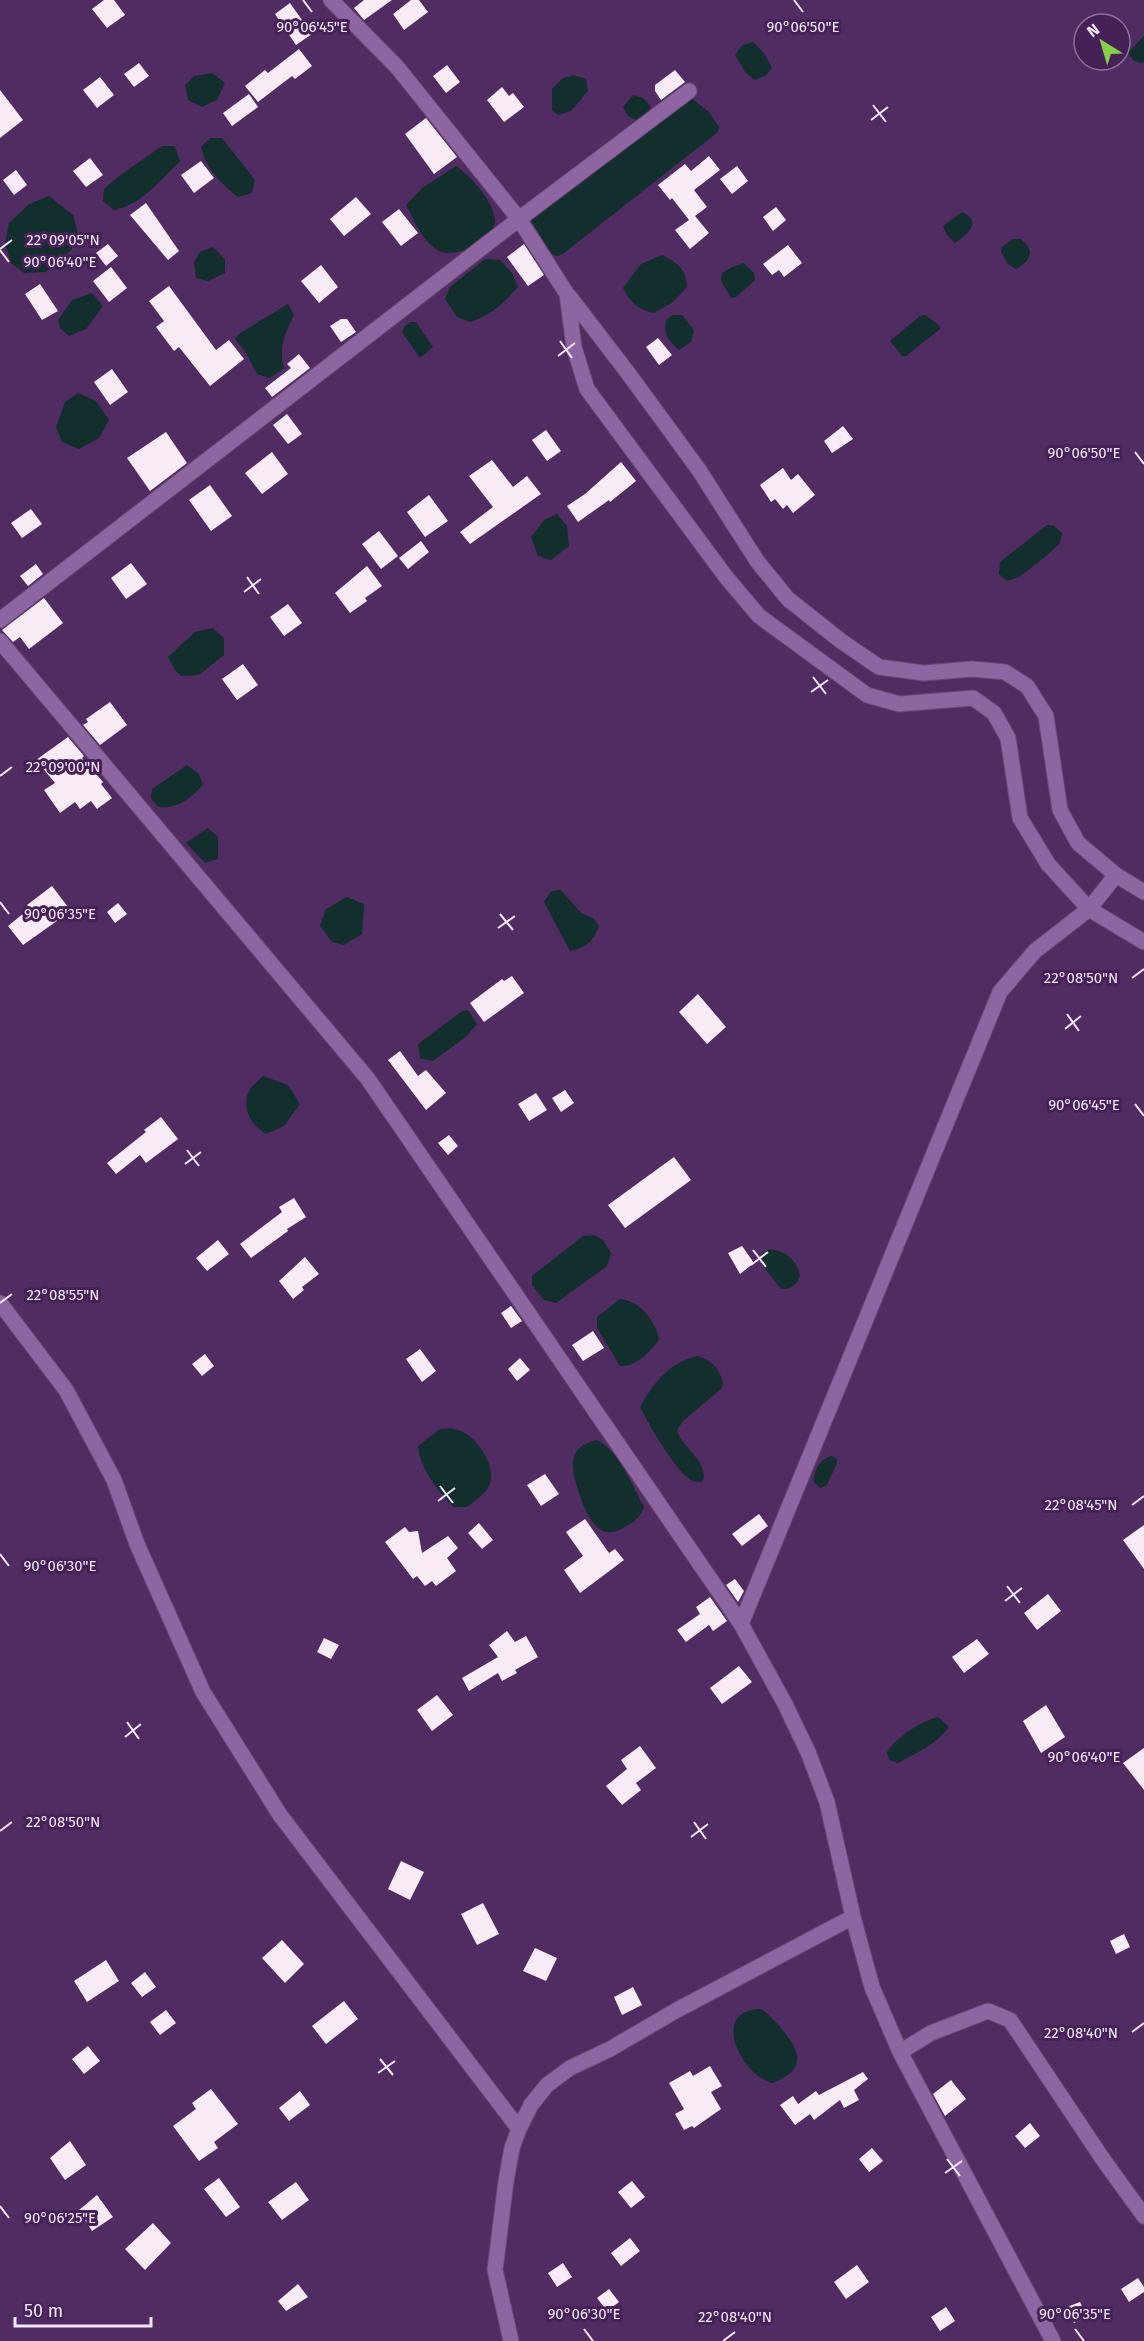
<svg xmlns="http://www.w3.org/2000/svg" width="1144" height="2341" font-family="'Fira Sans',sans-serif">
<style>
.water{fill:#122e2d}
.building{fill:#f8ebf5}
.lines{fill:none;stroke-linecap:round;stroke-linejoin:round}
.minor-casing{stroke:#684875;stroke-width:17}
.minor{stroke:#8d65a1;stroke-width:15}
.ticks{fill:none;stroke:#f5e8fc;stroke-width:2}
.ticks-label{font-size:15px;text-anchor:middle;fill:#f5e8fc;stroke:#462157;stroke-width:6;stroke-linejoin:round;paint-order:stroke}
</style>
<rect width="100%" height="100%" fill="#512c62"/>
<!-- water -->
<path class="water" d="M1144,36V62L1141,63L1134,61L1128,53Z
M753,42L764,53L772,68L765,76L754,80L745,72L735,55L741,46Z
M212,73L225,83L217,100L202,107L188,100L185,85L194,76Z
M573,75L586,79L588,91L571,111L558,115L552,110V89L562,79Z
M633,95L643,98L651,107L644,117L635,120L628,116L623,107Z
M691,98L709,112L719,127L718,132L564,253L558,256L552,254L531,221L536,211Z
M210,138H222L255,180L252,193L238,197C222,185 205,167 201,147Z
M162,146H175L180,161C161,180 141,205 114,210L103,201L104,189L119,176Z
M456,166C470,175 495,203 495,221C495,240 453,261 437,250C421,239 415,222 406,205L422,188Z
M49,196L73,215L79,237L71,250L46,272L24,273L11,263L5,244L9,223L29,204Z
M962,212C983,221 967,235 955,243L947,235L943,226Z
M1013,239H1021C1035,251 1032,260 1016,269L1008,264L1001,252L1002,247Z
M213,247L225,259V273L208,281L196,278L194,262L200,252Z
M662,255C677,262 687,270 687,287L673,302L654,313C637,309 631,303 623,288L641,264Z
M485,259L500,260L512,273L518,287C503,304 491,315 470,322L457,317L445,299L450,287Z
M744,263L754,273L755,280L736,297L731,298L721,281L722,273L732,267Z
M92,293L103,306L86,329L69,336L60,328L58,320L72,300Z
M288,304L294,315C285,334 278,348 284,368L270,378L257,374L246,353L235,339L240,333Z
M673,315H682L694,330L691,342L679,350C669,340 663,336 666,320Z
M925,315L939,325L940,329L906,356H902L890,341L920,316Z
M410,322H416L433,347L420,358L402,332L404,327Z
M78,393L96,401L109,420L99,438L79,449L62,442L56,427L65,402Z
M557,514L567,526L569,546L551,560L538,556L531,537L544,520Z
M1047,525L1054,526L1062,533L1060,543L1045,557L1019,577L1007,581L999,574L1000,562Z
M213,628L224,638V655L199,675L181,676L174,669L168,657L195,632Z
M187,765L199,774L203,785C191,798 176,810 158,807L151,798L152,789Z
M208,828L218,837V859L205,863L186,843Z
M561,890L581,913L593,918L599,926C593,941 587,948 570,951L544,902L551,891Z
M347,897L364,904L362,934L344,945L332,942L320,926L326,909Z
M468,1010L477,1024L467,1036L433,1061L420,1058L418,1044L462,1011Z
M263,1076L288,1085L300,1104L284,1126L266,1134C251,1125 241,1108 249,1091C251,1086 259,1080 263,1076Z
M594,1235L603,1240L611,1253L607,1266L556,1303L544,1300L532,1285V1276L583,1236Z
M769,1249C786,1251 797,1260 800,1276C796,1286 792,1289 781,1289L763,1266L761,1260L762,1254Z
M620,1299C640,1301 656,1321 659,1340C649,1352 637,1367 620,1366L597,1328V1317Z
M697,1356C711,1359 720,1369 723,1383L721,1389L683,1421L677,1430C683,1450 708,1459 703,1482C700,1481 697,1482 693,1481C678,1476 648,1423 640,1407C653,1383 670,1362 697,1356Z
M440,1429C444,1429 450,1428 454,1429C475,1432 500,1468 488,1488C483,1496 474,1501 467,1507H454C439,1494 419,1466 418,1446Z
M597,1440C618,1450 633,1486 644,1507C641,1516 634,1523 625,1527C618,1531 611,1534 603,1531C591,1526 584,1507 580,1496C572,1472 564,1447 597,1440Z
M831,1456L837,1459V1463L827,1485L820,1488L814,1482C813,1471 820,1459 831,1456Z
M938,1717L949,1727C937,1744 916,1753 898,1763L889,1760L887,1752C897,1737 921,1721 938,1717Z
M761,2009C773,2017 801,2047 797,2062C795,2073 783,2078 773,2083C741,2076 709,2010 761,2009Z"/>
<!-- building -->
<path class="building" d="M104,0H114L125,15L107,28L92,9Z
M364,0H392L364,20L354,8Z
M411,0H419L428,12L404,30L393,14Z
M290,3L312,34L296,45L275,14Z
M299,49L312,66L295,79L292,76L258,102L245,86L265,70L268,73Z
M139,63L149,76L134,87L124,74Z
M447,65L460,82L446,93L433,76Z
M675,70L685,82L661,100L655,91V85Z
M100,77L114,95L97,108L83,90Z
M502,87L509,96L513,93L524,107L504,122L487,100Z
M0,90L23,120L0,138Z
M249,94L258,107L232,126L223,113Z
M426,118L457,157L434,174L405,134Z
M709,156L720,170L694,190L707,207L695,216L709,233L690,249L675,230L689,220L672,198L670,200L658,185L685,164L691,171Z
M90,158L103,175L86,187L73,171Z
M201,161L214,178L194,193L181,175Z
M737,166L748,181L732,194L720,179Z
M16,170L27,185L14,195L3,180Z
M356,197L371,214L344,236L330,219Z
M146,203L179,251L168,260L130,215Z
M776,207L786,220L773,231L763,217Z
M399,209L418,233L401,246L382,222Z
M108,244L118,256L106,266L96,253Z
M524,244L544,275L528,286L507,257Z
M788,245L802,263L784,277L779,270L772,275L763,264Z
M321,265L338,287L319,303L301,281Z
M111,267L127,288L109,302L93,281Z
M40,284L58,311L42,320L25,294Z
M169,286L216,350L229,340L244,359L210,386L179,347L174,351L156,327L164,321L149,301Z
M341,319H347L356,332L341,342L330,326Z
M658,338L672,355L659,365L646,347Z
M299,354L310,368L272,397L265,388L291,368L287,364Z
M112,369L128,392L110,405L94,382Z
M287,414L302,434L288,444L273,425Z
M843,426L853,439L832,453L824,441Z
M546,430L561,451L547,461L532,440Z
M166,432L187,463L150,491L127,458Z
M272,452L288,474L262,494L245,473Z
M492,460L513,487L527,476L541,494L470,544L460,532L493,507L469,476Z
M621,462L636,481L610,502L609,500L578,522L567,506L585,494Z
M783,468L791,480L798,474L815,495L793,513L787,505L783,509L775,499L771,502L760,485Z
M210,485L232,516L211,531L189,500Z
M429,495L448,521L425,537L407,512Z
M31,509L42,524L22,538L11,523Z
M379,531L398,556L381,569L362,544Z
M421,541L429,552L408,569L399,558Z
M131,563L147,584L126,599L111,578Z
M36,564L43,574L28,586L20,576Z
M367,566L382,586L365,598L367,601L350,613L335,593Z
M44,598L63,623L29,649L20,637L13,642L2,630Z
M288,604L302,623L284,636L270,617Z
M243,664L258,685L237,700L222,679Z
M110,702L127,725L100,745L83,725L88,722L86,719Z
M68,737L84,756L82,758L103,782L101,784L112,798L97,809L91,801L80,809L75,802L60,813L44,790L55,783L36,760Z
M52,886L71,911L23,945L8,926L30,908L27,905Z
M118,903L127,914L115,923L107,912Z
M512,976L524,993L484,1022L470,1003L502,979L504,981Z
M698,994L726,1027L707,1044L679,1012Z
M400,1051L418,1076L426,1070L446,1093L426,1110L388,1060Z
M565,1090L574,1103L561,1112L552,1098Z
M536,1093L547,1110L529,1121L518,1104Z
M161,1117L178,1139L146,1163L140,1155L116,1174L107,1163L146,1132L144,1130Z
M449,1135L458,1146L448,1155L438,1143Z
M674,1157L691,1180L625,1228L608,1205Z
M294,1198L306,1217L287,1229L288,1231L251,1258L240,1244L282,1212L279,1207Z
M218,1240L229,1254L207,1271L196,1258Z
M742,1246L754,1263L740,1274L728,1253Z
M305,1257L319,1274L302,1287L304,1290L293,1299L279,1281Z
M511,1306L522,1321L511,1328L501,1313Z
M593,1331L604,1348L583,1361L572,1345Z
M420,1349L436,1371L422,1382L406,1359Z
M205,1354L214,1366L202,1376L192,1364Z
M520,1358L530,1370L517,1381L508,1369Z
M545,1474L559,1494L541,1506L527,1485Z
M759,1514L768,1526L742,1546L732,1534Z
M585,1519L609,1553L615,1549L624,1560L580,1593L564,1570L583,1556L566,1532Z
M479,1523L493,1540L482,1549L468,1533Z
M1144,1525V1569L1123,1540Z
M405,1527L409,1532L418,1531L422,1553L448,1536L458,1548L447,1558L456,1571L436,1586L432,1581L425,1586L417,1576L413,1579L385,1542Z
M735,1579L744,1591L738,1602L726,1585Z
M1048,1594L1061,1611L1037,1630L1024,1613Z
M710,1597L727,1621L713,1631L709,1625L686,1642L677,1630L700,1614L696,1607Z
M507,1631L515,1642L526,1636L538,1657L515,1670L517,1673L502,1681L498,1673L469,1691L462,1678L498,1657L489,1645Z
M324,1638L339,1645L331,1659L317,1652Z
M977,1639L989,1654L964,1673L952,1657Z
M739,1666L752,1682L722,1704L710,1688Z
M437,1695L453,1715L432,1731L417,1710Z
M1046,1705L1065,1737L1041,1753L1023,1721Z
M640,1746L656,1768L636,1783L641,1790L622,1805L606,1786L627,1769L621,1760Z
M1144,1748V1790L1123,1763Z
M401,1861L424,1872L410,1900L388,1889Z
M483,1903L499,1934L477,1945L461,1914Z
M1124,1934L1130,1947L1116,1954L1110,1941Z
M282,1940L304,1964L285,1983L262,1958Z
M535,1948L557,1958L546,1981L523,1971Z
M106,1960L119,1981L87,2002L74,1981Z
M145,1972L156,1987L142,1997L131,1983Z
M633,1987L642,2005L622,2015L614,1997Z
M344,2001L358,2019L326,2044L312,2026Z
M166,2010L176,2023L160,2035L150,2022Z
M88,2046L100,2061L84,2074L72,2059Z
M710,2066L722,2086L711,2092L721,2109L694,2128L692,2126L684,2130L675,2114L684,2109L669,2083L690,2071L693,2076Z
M863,2072L868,2079L854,2090L859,2100L844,2108L840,2100L814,2120L810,2114L795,2125L780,2105L793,2096L798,2104L816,2091L819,2095Z
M951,2080L966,2099L945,2116L933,2094Z
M211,2089L238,2124L214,2142L218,2148L199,2161L173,2126L196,2109L192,2103Z
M300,2091L310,2105L289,2121L279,2108Z
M1030,2123L1040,2136L1025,2148L1015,2136Z
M70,2141L86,2165L65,2180L50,2158Z
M872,2148L883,2161L869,2172L859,2159Z
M219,2178L240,2207L226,2217L204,2189Z
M632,2181L645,2197L631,2208L618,2192Z
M296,2182L309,2200L282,2220L268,2202Z
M97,2195L113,2217L92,2231L79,2210Z
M153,2223L171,2243L145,2270L125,2249Z
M630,2238L640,2251L621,2266L611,2253Z
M563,2263L572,2277L557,2287L548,2273Z
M857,2265L869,2282L846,2299L834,2282Z
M1138,2278L1144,2287V2292L1129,2302L1121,2289Z
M298,2284L308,2297L286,2311L278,2301Z
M609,2289L619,2302L607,2311L597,2298Z
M1080,2302L1087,2317L1074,2323L1067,2307Z
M946,2307L955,2321L940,2331L931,2317Z"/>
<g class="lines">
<defs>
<path id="minor" d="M331,0L397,67L519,219L567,294L574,347L587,389L726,577L759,616L867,695L899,704L973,698L994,713L1008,738L1020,818L1048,864L1089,909L1144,942
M569,296L628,373L699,470L757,561L788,599L841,641L879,667L924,673L972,669L1005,672L1027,686L1046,716L1060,810L1078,843L1116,875L1144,892
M0,620L519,219L689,91
M0,641L368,1079L741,1624L785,1704L808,1752L827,1802L853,1917L872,1987L900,2052L1053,2341
M0,1303L66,1390L114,1480L137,1544L203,1692L280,1815L519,2129
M741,1624L1000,992L1035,951L1089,909L1116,875
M900,2052L931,2033L988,2011L1010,2020L1102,2158L1144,2216
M511,2341L495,2270L506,2181L512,2148L519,2129L531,2105L547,2085L570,2068L610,2049L677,2010L853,1917"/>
</defs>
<!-- minor casing -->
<use href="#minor" class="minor-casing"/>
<!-- minor -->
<use href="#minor" class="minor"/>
</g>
<!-- ticks -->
<path class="ticks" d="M303,0L312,12M794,0L803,12M873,105L886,122M871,120L888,107M0,249L12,240M0,250L9,262M560,341L572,358M558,356L575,343M1135,452L1144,464M247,577L259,594M244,592L261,579M813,677L826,694M811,692L828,680M0,776L12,767M0,902L9,914M500,914L513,930M498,928L515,916M1132,978L1144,969M1067,1014L1079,1031M1065,1029L1081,1016M1135,1104L1144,1116M187,1150L199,1166M185,1164L201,1152M753,1250L766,1267M751,1265L768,1252M0,1303L12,1294M440,1486L453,1503M438,1501L455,1488M1132,1505L1144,1496M0,1554L9,1566M1007,1586L1020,1603M1005,1601L1022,1588M127,1722L139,1739M125,1737L141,1724M1135,1756L1144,1768M694,1822L706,1839M0,1831L12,1822M691,1837L708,1824M1132,2032L1144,2023M380,2059L393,2075M378,2073L395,2061M947,2159L960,2176M945,2173L962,2161M0,2206L9,2218M584,2329L593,2341M1075,2329L1084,2341M723,2341L735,2332"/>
<g class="ticks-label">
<text x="312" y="32">90°06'45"E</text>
<text x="803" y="32">90°06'50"E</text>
<text x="63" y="245">22°09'05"N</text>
<text x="60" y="267">90°06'40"E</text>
<text x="1084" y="458">90°06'50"E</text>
<text x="63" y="772">22°09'00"N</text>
<text x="60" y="919">90°06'35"E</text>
<text x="1081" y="983">22°08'50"N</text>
<text x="1084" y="1110">90°06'45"E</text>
<text x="63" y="1300">22°08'55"N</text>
<text x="1081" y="1510">22°08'45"N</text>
<text x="60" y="1571">90°06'30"E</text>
<text x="1084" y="1762">90°06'40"E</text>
<text x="63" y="1827">22°08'50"N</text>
<text x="1081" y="2038">22°08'40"N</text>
<text x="60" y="2223">90°06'25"E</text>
<text x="584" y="2319">90°06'30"E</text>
<text x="1075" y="2319">90°06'35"E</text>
<text x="735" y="2322">22°08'40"N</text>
</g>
<!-- north arrow -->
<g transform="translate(1102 42) rotate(323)"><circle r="28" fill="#462157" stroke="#8c7199" stroke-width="1.5"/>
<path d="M0-4.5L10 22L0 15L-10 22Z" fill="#85cf4c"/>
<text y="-9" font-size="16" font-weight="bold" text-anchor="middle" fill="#f5e8fc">N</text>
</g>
<!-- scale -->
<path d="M15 2317v9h136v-9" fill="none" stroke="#f5e8fc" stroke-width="3"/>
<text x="24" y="2317" font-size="18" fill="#f5e8fc" stroke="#462157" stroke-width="4.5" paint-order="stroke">50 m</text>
</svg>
